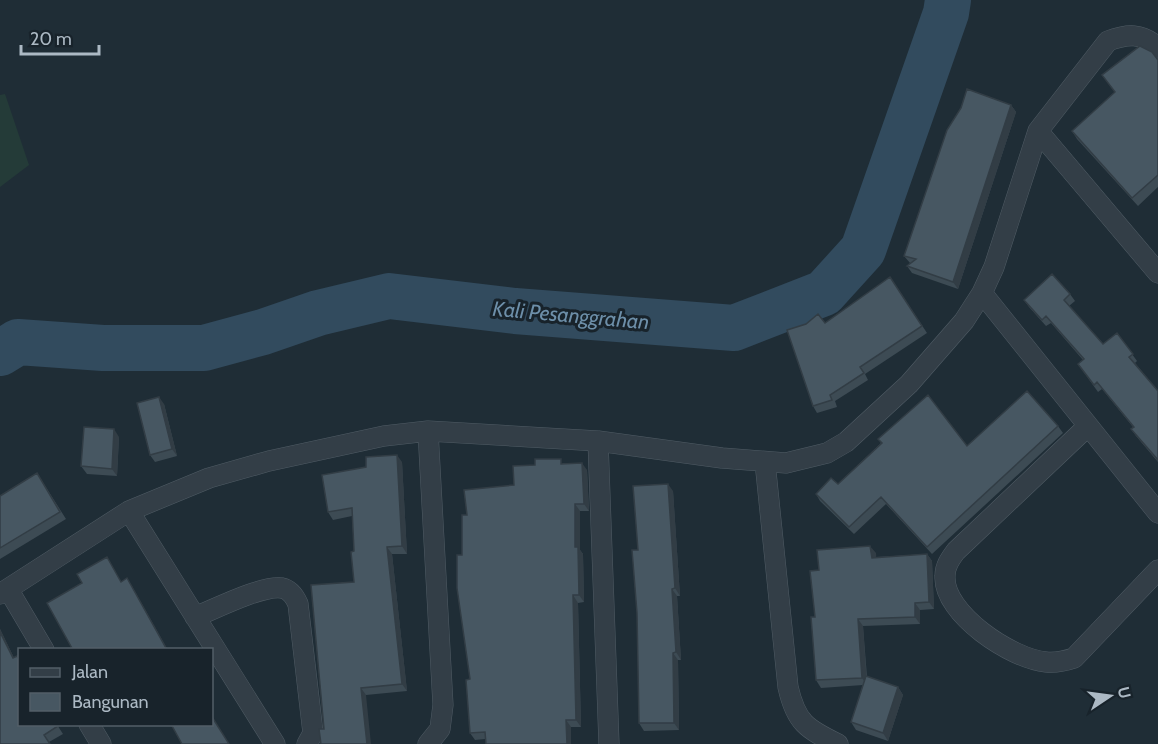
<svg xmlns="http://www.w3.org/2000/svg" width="1158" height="744" font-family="Cabin,sans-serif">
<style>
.green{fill:#243b38}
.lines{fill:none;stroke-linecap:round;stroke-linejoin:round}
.river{stroke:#324b5e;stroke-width:46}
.minor-casing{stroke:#505c65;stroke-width:21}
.minor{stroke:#333e47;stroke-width:20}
.wall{fill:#3d4b54}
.shaded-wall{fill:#323d45}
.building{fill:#475762;stroke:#323d45;stroke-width:1.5}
.labels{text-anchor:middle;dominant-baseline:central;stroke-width:6;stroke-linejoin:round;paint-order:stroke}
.water-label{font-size:21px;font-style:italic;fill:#6d8fa9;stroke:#18232b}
</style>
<rect width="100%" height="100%" fill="#1f2d36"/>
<!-- green -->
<path class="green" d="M5,94L29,165L0,187V95Z"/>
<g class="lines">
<!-- river -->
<path class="river" d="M0,353L18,342L103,348H204L263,332L318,313L389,296L515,311L734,328L824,293L863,250L946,13L948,0"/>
<defs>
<path id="minor" d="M1038,131L1158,273
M982,293L1158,513
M1087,427L956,551C950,559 945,566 945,576C943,614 1012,659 1046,662C1056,663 1065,661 1074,658L1158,570
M428,431L443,705L440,729L428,744
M598,441L609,744
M765,462L788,687C796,723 807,729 838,744
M129,511L275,744
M8,589L44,650
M0,594L129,511L209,478L269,461L384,436L428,431L598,441L722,458L786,463L827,453L846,442L909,384L964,321L982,293L994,267L1038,131L1108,41C1127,34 1142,32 1158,48
M195,617C215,609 262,585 282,588C291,590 295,597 298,604L313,733L307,744
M89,724L101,744"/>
</defs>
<!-- minor casing -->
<use href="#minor" class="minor-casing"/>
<!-- minor -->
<use href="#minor" class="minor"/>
</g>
<!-- wall -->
<path class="wall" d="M1158,60V187L1138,206L1077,139L1072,131L1115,92Z
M1011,105L1016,112L958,289L912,273L907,266L910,263L904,256Z
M890,277L927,333L865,374L868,380L835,401L837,407L817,413L813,406L825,323Z
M1070,294L1075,301L1069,306L1103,344L1117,333L1137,361L1135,363L1158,391V462L1136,436L1131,429L1133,427L1102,389L1098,392L1083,371V360L1051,323L1046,326L1029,307L1024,300Z
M164,404L177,456L155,462L150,455Z
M1058,426L1063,433L932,554L886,504L854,534L820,501L816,494L838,484L881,443L878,439L967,446Z
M119,437L117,476L87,474L81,466Z
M402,462L407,554H392L407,691L366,695L324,729L354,582V551L352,516L333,520L328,512Z
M564,463L587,470L589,511H580V550L583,554L584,602L578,603L581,727H571V744H486L485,739L475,740L470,733V679L462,555L467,515L514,485Z
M37,473L66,519L0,559V496Z
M673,491L680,596H677L681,660H678L679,730L644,731L639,723Z
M876,553V557L927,554L932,561L934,609L920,610V624L863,626L867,677L898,687L903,695L888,741L856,730L851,722L863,685L821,688L816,680L815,617L819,570Z
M0,629L14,658L63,734L49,742L0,744Z"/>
<!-- shaded-wall -->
<path class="shaded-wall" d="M1011,105L1016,112L958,289L953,282Z
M159,397L164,404L177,456L172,449Z
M114,429L119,437L117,476L112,469Z
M397,455L402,462L407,554L402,546Z
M582,463L587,470L589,511L584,504Z
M668,484L673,491L680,596L675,588Z
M575,504L580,511V550L583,554L584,602L579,595L575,547Z
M870,546L876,553L877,565L872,558Z
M387,547L392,554L407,691L402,684Z
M927,554L932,561L934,609L929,602Z
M127,578L132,586L168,650H167Z
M672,589L677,596L681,660L676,652Z
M573,595L578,603L581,727L576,720Z
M915,603L920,610V624L915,617Z
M858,619L863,626L867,685L862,678Z
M0,629L18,666L13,658L0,632Z
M673,653L678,660L679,730L674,723Z
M898,687L903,695L888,741L883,733Z
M361,688L366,695L371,744H367Z
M566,720L571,727V744H567Z"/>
<!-- building -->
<path class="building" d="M1140,46L1152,52L1158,60V175L1132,198L1072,131L1115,92L1102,75Z
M967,89L1011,105L953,282L907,266L916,259L904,256L947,130L961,108Z
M1052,274L1070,294L1064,300L1103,344L1117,333L1133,354L1129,357L1158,391V460L1131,429L1134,427L1097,382L1094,385L1078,364L1084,359L1046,316L1042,320L1024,300Z
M890,277L922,326L860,367L864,373L830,395L832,400L813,406L787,330L806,324L818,314L825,323Z
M1027,391L1058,426L927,547L881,497L849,527L816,494L831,478L838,484L882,443L878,439L928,395L967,446Z
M159,397L172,449L150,455L137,403Z
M84,427L114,429L112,469L81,466Z
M397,455L402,546L387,547L402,684L361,688L367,744H321L319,729H324L311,585L354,582L351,552L354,551L352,508L328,512L322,475L366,467V457Z
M535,459H561V464L582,463L584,504H575V547H578L579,595H573L576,720H566L567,744H486L485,732L470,733L466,680L470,679L457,588V555H462V515H467L464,490L514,485L513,466L535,465Z
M37,473L60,512L0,548V496Z
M668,484L675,588L672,589L676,652L673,653L674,723H639L637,613L632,550H638L633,486Z
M870,546L872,558L927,554L929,602L915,603V617L858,619L862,678L816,680L811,617H815L810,571L819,570L817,550Z
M107,557L121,582L127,578L167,650H73L47,603L82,583L77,574Z
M0,632L13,658L17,656L20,661V724H57L58,726L44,735L50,744H0Z
M866,676L898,687L883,733L851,722Z
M212,717L229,744H182L171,724H212Z"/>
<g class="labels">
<!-- water labels -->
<g class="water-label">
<text transform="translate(571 315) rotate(5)">Kali Pesanggrahan</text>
</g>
</g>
<!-- legend -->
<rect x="18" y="648" width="195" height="78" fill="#18232b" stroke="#535f68" stroke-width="1.5"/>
<rect x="30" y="668" width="30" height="9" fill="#333e47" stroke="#535f68" stroke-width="1.5"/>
<text x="72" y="678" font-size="18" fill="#acb9c4">Jalan</text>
<rect x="30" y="693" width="30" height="18" fill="#475762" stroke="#535f68" stroke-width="1.5"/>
<text x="72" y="708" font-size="18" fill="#acb9c4">Bangunan</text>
<!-- north arrow -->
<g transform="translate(1110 696) rotate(77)" stroke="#18232b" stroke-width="4.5" paint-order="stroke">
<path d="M0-4.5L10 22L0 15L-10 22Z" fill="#acb9c4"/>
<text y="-9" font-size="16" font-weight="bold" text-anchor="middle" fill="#acb9c4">U</text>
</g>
<!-- scale -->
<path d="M21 45v9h78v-9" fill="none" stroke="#acb9c4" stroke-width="3"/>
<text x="30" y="45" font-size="18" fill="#acb9c4" stroke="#18232b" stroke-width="4.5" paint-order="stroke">20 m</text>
</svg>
